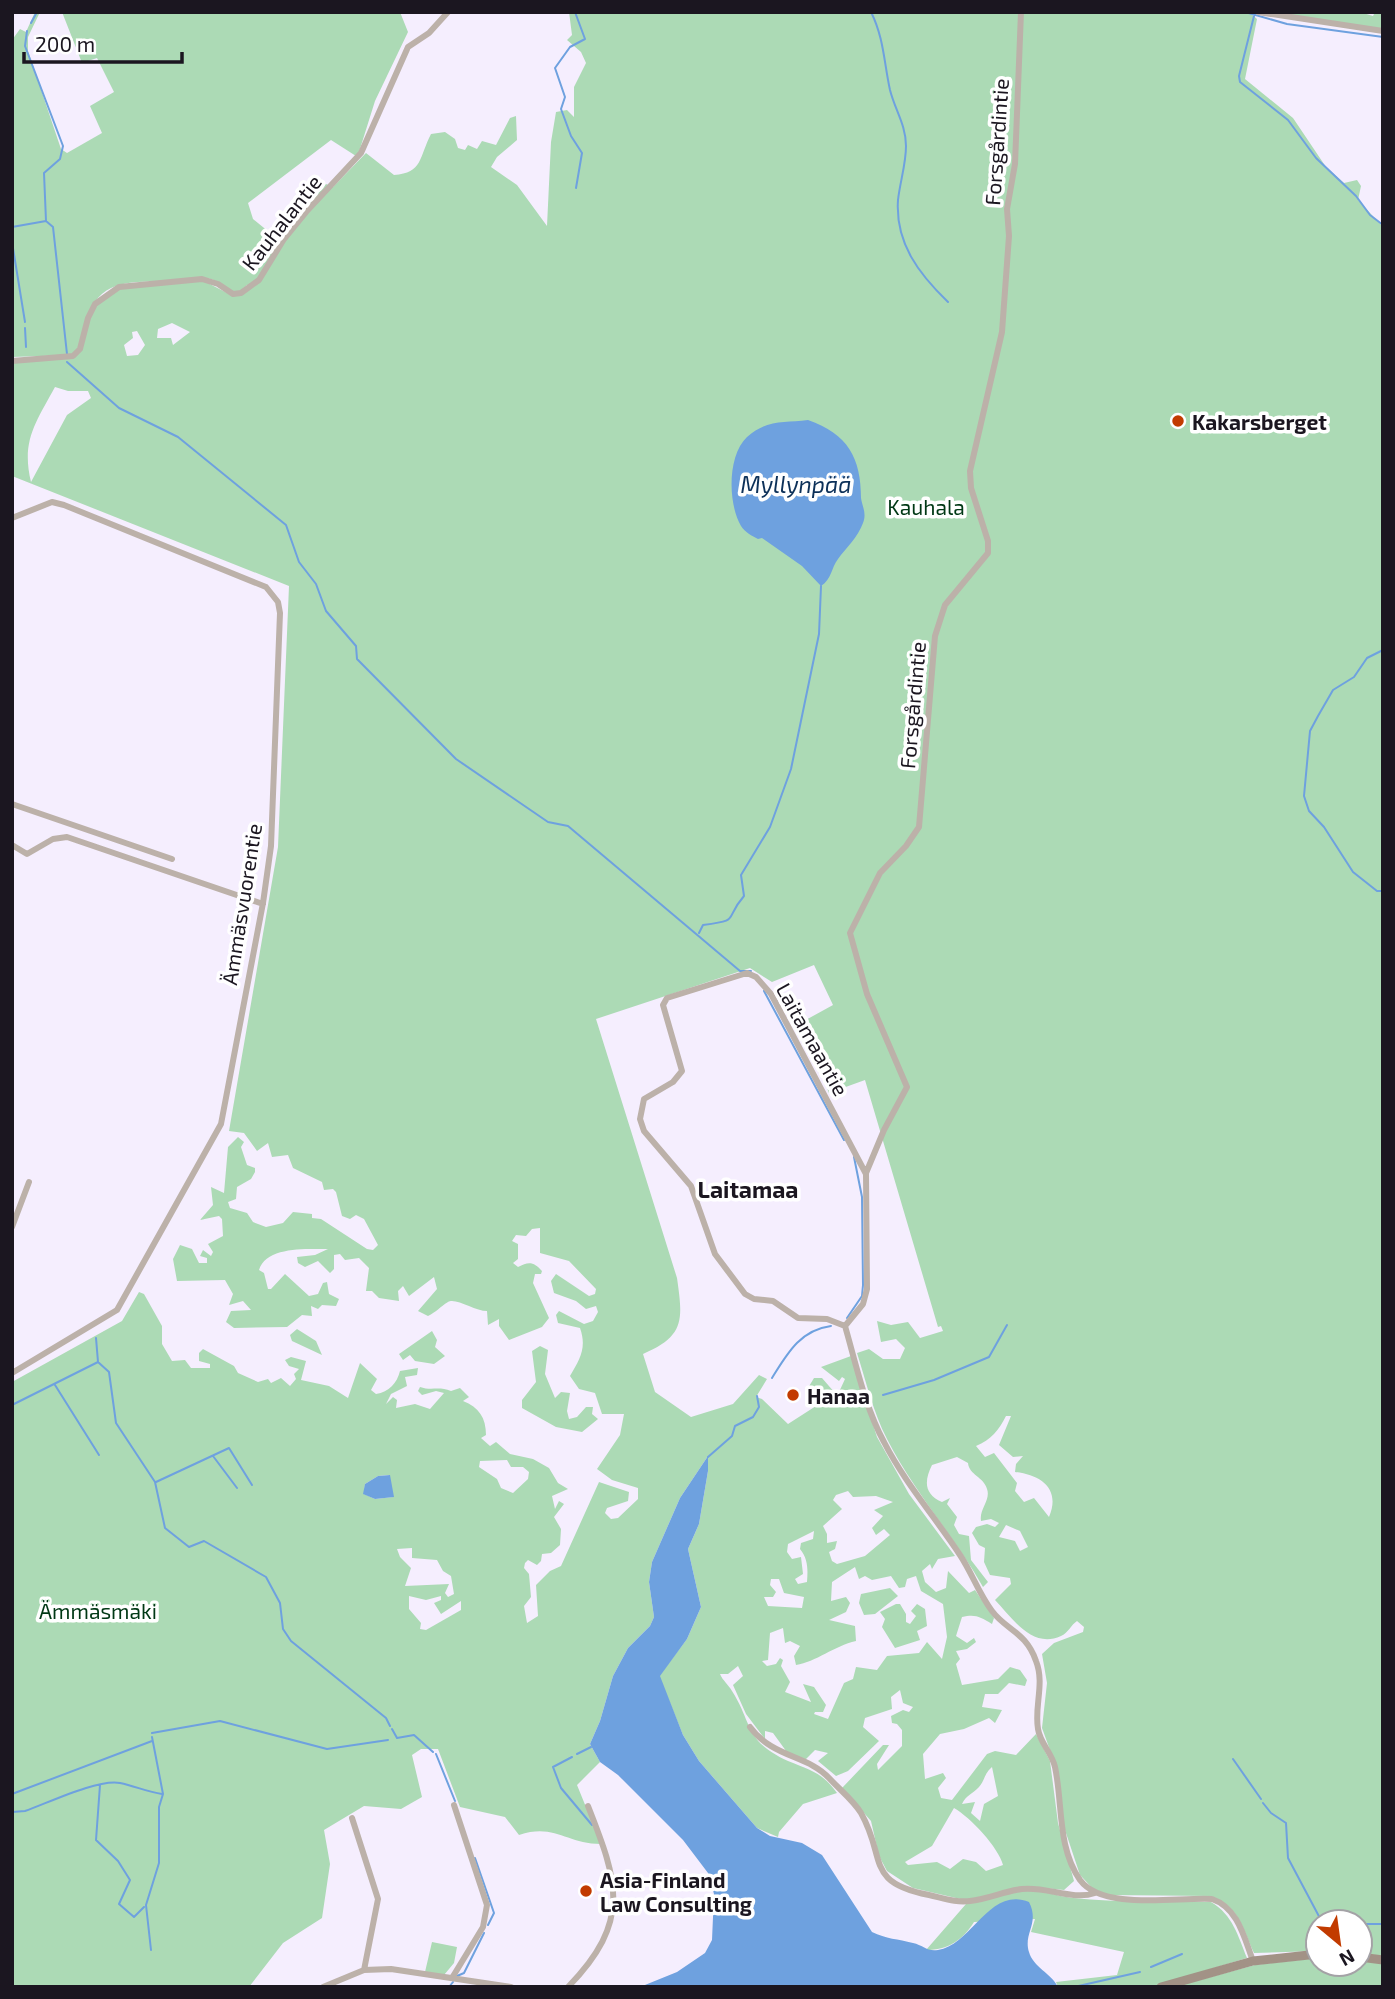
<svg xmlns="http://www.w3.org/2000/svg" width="1395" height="1999" font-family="'Exo 2',sans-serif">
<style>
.green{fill:#acdab5;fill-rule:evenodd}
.water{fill:#6ea1df}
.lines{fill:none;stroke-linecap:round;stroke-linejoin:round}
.stream{stroke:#6ea1df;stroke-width:2}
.street{stroke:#bcb1a9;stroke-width:6}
.secondary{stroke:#a29286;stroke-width:9}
.poi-dot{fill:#c23b00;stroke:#fff;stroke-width:2.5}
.labels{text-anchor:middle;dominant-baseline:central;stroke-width:7;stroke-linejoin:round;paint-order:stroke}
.street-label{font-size:21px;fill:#1b1620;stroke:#fff}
.poi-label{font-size:21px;font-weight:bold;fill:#1b1620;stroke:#fff;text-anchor:start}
.park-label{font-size:21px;fill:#003815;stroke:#fff}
.water-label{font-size:23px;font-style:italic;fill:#0d3159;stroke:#fff}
.neighbourhood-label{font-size:23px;font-weight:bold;fill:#1b1620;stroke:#fff}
</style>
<rect width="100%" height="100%" fill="#f5eefe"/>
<!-- green -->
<path class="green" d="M35,12H40L28,37V51L61,149L67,153L102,133L90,106L114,92L97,58L82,63L62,12H400L408,32L375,101L359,152L356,156L331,140L248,203L253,219L275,237L296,213L300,215L326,184L333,187L366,153L394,175C423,173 419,157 431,134L445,132L455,139L458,148L465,150L468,145L477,149L482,141L496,145L510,118L516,116L517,140L497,157L491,167L517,185L547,226L551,142L556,112L567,110L574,117V87L586,63L581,52L567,40L572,35L569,12H1249L1257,19L1245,79L1293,118L1326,167L1344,183L1357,180L1361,186L1358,200L1383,227V1956L1360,1953V1922H1318V1951L1254,1953C1242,1927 1240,1908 1211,1896L1106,1895L1095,1891L1080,1875L1064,1827L1058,1772L1042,1728L1047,1683L1042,1654L1054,1643L1083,1632L1084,1627L1077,1621C1071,1625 1068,1633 1061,1636C1032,1649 1013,1619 995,1600L1011,1584L1010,1578L990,1575L984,1562L985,1548L979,1545L972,1533L976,1527L987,1524L995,1527L999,1523L991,1519L981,1521C979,1509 991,1500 987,1489C984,1477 969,1475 968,1463L957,1457L932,1465C924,1481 924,1494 942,1502L950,1498L947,1504L957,1517L954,1525L959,1534L969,1536L971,1560L988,1582L983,1587C954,1536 914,1492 887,1439C873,1412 866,1381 857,1353L869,1349L883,1359H900L905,1348L896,1339L881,1342L877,1321L891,1325L908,1322L920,1338L943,1331L941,1326L938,1327L865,1080L829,1093L817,1064L793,1027L833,1005L814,965L772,982L750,968L596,1019L677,1278C683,1320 685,1336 643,1354L655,1392L691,1417L733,1404L759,1375L767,1379L756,1397L762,1399L788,1424L816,1406L809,1403L812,1399L808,1388L814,1378H822L835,1393L839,1392L845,1379L842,1377L839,1381L821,1367L851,1356L877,1437L909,1494L955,1556L938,1559L932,1569L930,1564L922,1571L925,1582L936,1592L946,1588L948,1571L969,1593L975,1590L994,1618L992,1624C980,1617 976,1614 962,1617L956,1636L967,1643L974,1638L976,1642L967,1649L956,1651L960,1659L956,1664L962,1685L998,1679L1010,1667L1020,1670L1027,1680L1025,1686L1009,1683L998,1694H985L982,1707L1002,1710L995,1723L989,1718L964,1729L940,1734L923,1754L925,1779L943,1773L946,1778L938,1788L941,1798L952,1800L987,1754L995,1751L1016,1755L1036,1734L1050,1761L1058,1823L1074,1881L1064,1890L1025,1886L969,1901L913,1888L887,1871L879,1856L871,1821L842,1788L883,1745H889L877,1764L878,1770L902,1746V1730L897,1724L892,1723L891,1716L903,1710L909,1712L913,1707L903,1703L900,1690L891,1697L892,1709L865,1718L863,1727L879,1741L848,1771L836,1776L818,1761L828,1753L815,1750L805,1760L789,1755L773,1733L765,1731V1739L746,1714L733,1685L743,1676L738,1666L728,1674H720C723,1681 728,1684 732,1691C753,1724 744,1741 788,1761C810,1770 823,1773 837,1793L803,1804L779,1832L778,1837L757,1828L699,1761L683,1735L659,1676L687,1639L701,1607L688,1549L699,1524L708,1471V1456L680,1498L652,1562L649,1582L654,1617L650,1626L628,1648L613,1676L600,1721L590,1744L600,1762L577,1785L601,1844C566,1844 555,1823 519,1835L505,1817L460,1807L438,1749H421L412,1755L422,1797L401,1809L364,1806L324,1830L330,1864L322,1918L283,1943L249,1987H12V1382L122,1321L139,1292L144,1294L162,1326V1344L172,1361L185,1360L191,1368H210V1364L199,1361V1353L203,1349L234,1366L238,1373L258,1382L268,1379L271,1383L281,1378L290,1386L296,1379L294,1374L299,1369L289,1366L285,1360L291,1357L306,1361L301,1380L329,1386L348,1398L360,1363L377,1379L371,1390L376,1394C389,1392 397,1383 400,1371L418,1368L417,1375L405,1377L407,1386L391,1394L386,1404L393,1397L397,1400L396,1408L415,1404L430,1409L444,1393L436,1391L422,1395L418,1391L420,1387C431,1391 439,1386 451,1391L460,1388L469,1397L463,1401C479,1407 486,1418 486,1435L481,1438L490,1446L496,1442L510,1454L533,1459L549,1468L558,1483L568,1489L552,1496L555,1509L559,1501L564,1504L554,1517L561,1529L560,1545L551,1553L542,1554L541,1561L537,1565L528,1560L525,1563L524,1568L529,1574L531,1597L524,1606L527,1623L538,1616L536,1585L550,1571L561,1566L599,1482L629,1492L628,1501L607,1508L605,1513L611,1519L618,1518L638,1499V1488L612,1480L597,1469L620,1435L624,1414H602L595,1393L579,1389L570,1376C580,1359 587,1348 580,1328L558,1323L556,1315L559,1311L584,1324L593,1321L598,1312L596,1306L586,1309L576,1301L554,1293L551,1281L556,1274L589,1296L595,1294L596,1289L569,1261L540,1253V1228L532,1229L526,1236L516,1235L512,1241L518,1244V1259L513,1263L518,1267C529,1261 534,1262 542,1271L541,1274H535L533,1283L549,1318L542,1327L509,1340L499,1326V1319L488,1325L487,1311C475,1311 455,1297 448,1302C440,1307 436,1312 428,1316L418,1311L437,1289L434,1277L409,1296L403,1286L398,1291L399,1301L379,1298L372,1291H366L369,1268L359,1258L345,1260L340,1254L334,1255V1269L330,1273L318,1261L305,1267L298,1263L297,1257L315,1255L328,1249C307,1249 266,1246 259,1270L264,1273L268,1289H271L285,1274L309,1296L318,1294L323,1283L327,1282L329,1294L339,1299L336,1306L322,1305L318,1309L311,1306L312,1316L302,1315L287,1327L234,1328L226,1322L231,1311L251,1310L243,1301L229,1305L233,1294L225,1280L177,1281L173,1259L180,1245L192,1249L199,1263H207V1258L200,1256L203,1250L211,1256L213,1252L208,1244L223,1236L222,1219L219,1216L200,1220L213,1205L211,1187L224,1193L228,1147L238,1137L244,1142L241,1147L247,1165L255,1168V1172L251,1179L237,1187L236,1199L228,1202L230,1208L247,1213L253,1222L266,1227L283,1223L293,1212L312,1214V1218L321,1219L367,1249L373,1250L378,1245L364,1219L356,1215L350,1219L342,1216L336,1192L333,1189L324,1190L322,1182L293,1168L288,1155L272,1157L268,1143L257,1151L244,1133L229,1131L278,847L289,586L12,476V363L74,358L82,349L89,318L97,305L120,288L202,280L233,296L249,290L247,285L240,291L230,292C223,285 217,280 207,278C197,276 186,280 175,281C150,283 112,276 95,302C85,317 86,343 72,355L12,357V40L20,29L26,32ZM172,323L190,332L173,345L171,338H157L158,329ZM137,331L145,345L138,355L127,356L124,345L133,338L132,332ZM55,387L68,391H88L91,398L67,415L31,482C21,441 36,422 55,387ZM1006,1416H1011L999,1445L1013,1457L1023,1456L1016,1464L1015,1472C1041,1475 1061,1489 1049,1517L1034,1498L1024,1502L1015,1491L1017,1483L994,1453L985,1457L976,1446C991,1440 999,1430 1006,1416ZM507,1460L511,1467H523L529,1472L528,1479L513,1493L501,1488L497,1479L479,1467L480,1461ZM389,1475L393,1497L375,1499L364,1494L365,1484L378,1476ZM848,1491L853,1497L876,1496L893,1502L874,1510L883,1516L872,1528L876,1535L884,1529L890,1535L865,1556L837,1564L832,1561L829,1552L835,1549L837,1541L827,1543V1534L823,1526L842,1509L833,1500L836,1495ZM1006,1525L1020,1531L1028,1547L1020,1551L1015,1541L999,1537ZM814,1531L813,1539L801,1543L800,1549C808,1559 808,1569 807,1582L798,1584L795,1579L803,1574L801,1557L792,1559L787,1552L788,1544ZM412,1548V1558L437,1560L443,1571L451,1576L454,1594L448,1597L445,1593L449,1584L405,1586L411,1568L400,1557L397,1549ZM855,1567L859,1579L865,1576L872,1580L891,1576L899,1588L905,1587L907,1579L916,1576L921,1591L943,1604L947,1637L942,1659L927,1642L919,1653L887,1656L877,1670L856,1667L853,1679L844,1683L828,1719L814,1714L815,1712H823L826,1705L814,1687L803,1684L811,1702L785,1692L790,1682L781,1666L783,1660L780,1658L776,1664L767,1666L762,1661L768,1660L770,1633L783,1628L785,1643L790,1641L800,1646L794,1656L796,1665C816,1662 834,1646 856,1641L855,1626L829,1620L846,1612L850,1603L846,1597L831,1601L832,1582ZM771,1579H779L784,1593L804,1597L802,1608L768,1606L764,1597H773L776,1592L770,1585ZM409,1596L426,1600L441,1596V1600L434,1603L441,1614L461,1601V1610L426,1630L420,1629L421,1623L409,1609ZM992,1767L998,1796L984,1804L980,1821L971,1813L975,1802L962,1804C966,1795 973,1794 979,1787C985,1780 984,1774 992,1767ZM954,1808C971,1818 998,1847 1003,1865L986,1871L976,1862L963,1859L950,1869L937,1862L908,1865L905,1862L932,1846Z
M1258,12H1360L1373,16L1375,12H1383V31Z
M297,1329L316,1341L322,1355L292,1341L290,1335Z
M432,1331L437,1340L435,1347L445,1356L434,1364L415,1361L410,1355L403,1360L399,1354Z
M540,1346L548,1350L545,1374L555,1398L561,1392L570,1393L567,1411L569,1419L577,1417L586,1407H593L592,1414L598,1419L582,1432L556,1427L522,1408V1400L536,1382L532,1351Z
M890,1588L898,1596L875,1614L864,1615L859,1603L861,1594Z
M896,1604H900L906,1614V1622L910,1624L916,1616L911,1611L917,1604L925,1609L927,1626L917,1631L920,1640L895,1648L882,1627L885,1619L880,1612Z
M1024,1890C1044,1890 1055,1896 1073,1898C1119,1903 1165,1901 1211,1902C1233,1915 1238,1936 1247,1958L1151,1987H1058L1056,1982L1117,1975L1124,1952L1031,1932L1035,1919L974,1922C963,1940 948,1950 926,1950L966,1904Z
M432,1942L457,1947L454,1963L444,1975L425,1972Z
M1318,1958V1964H1360V1960L1383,1963V1987H1174L1255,1965Z"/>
<!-- water -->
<path class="water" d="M808,420C848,434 861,458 861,498C862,506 867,513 863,523C858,537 846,548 838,559C831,568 832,579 821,586L802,566L762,538L758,539C752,536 745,532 741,526C728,504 727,456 747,437C767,419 785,423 808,420Z
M708,1456V1471L699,1524L688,1549L701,1607L687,1639L660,1676L683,1735L699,1761L757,1828L770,1836L802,1843L822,1855L872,1932C886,1939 898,1939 913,1943C923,1945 927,1952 938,1950C972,1945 989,1886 1029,1902C1040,1924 1023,1933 1029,1952C1033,1967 1051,1973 1058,1987H640L677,1972L705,1953L712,1940L714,1894L708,1873L683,1840L618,1775L600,1762L590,1744L600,1721L613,1676L628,1648L650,1626L654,1617L649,1582L652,1562L680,1498Z
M390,1475L394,1497L375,1499L363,1494L365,1484L378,1476Z"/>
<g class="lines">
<!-- stream -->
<path class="stream" d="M575,12L585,39L570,47L555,68L565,97L561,109L571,136L582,153L576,188
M871,12C884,38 884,63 890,90C895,110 906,125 906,146C906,164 900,182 898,200C895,243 919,274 948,302
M1245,12L1287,24L1383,37
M1254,16L1239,76L1240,82L1288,120L1316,158L1356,196L1370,215L1383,225
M31,23L37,12
M46,221L53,227L67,354
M12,227L46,221L44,173L60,159L63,146L25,46L27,31
M12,242L25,322
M25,328L26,347
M67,362L119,408L178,437L286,525L299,562L316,584L326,611L356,646L357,659L456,759L548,822L568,826L740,971H751
M1383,650L1367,658L1354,677L1333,690L1318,716L1310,731L1304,796L1309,811L1324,827L1353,872L1377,891H1383
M699,933L703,925C742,920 723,920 744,896L741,875L770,827L791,769L819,634L821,586
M764,991L844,1140
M847,1318L862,1296L863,1285L862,1197L854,1157
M98,1362L109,1372L116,1423L155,1482L165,1528L189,1547L204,1541L266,1577L280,1603L283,1629L291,1641L386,1718L390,1726
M772,1378C787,1354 800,1330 831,1326
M55,1385L99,1455
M883,1395L934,1380L989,1357L1007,1325
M12,1405L98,1362L96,1338
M213,1456L237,1488
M708,1457L732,1436L735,1426L753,1417L759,1407L757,1396
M156,1482L229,1448L252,1485
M392,1729L397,1738L414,1735L433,1752
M152,1733L220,1721L327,1749L388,1740
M436,1754L455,1801
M577,1754L591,1747
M572,1757L553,1767L561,1788L592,1825
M1233,1759L1261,1799
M100,1785L96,1840L118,1861L130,1880L119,1904L134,1917L144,1907
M12,1794L152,1741
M1263,1803L1271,1813L1286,1823L1288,1858L1322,1922
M12,1812L25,1811C48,1803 97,1779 120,1783C135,1786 147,1792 162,1794
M475,1858L494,1913L488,1925
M1360,1924H1383
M151,1950L146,1905L159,1863V1807L163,1794L152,1737
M1151,1967L1182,1954
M457,1976L464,1973L484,1933
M449,1987L453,1982
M1074,1987L1140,1972"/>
<!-- street -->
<path class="street" d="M1258,12L1383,31
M12,361L73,356L80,349L88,318L95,304L119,287L202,279L218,284L233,294L241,293L259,280L284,239L306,212L361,153L408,47L429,33L448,12
M12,518L52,502L64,505L266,587L278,602L280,613L271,846L263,903L221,1124L117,1310L12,1373
M12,804L172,859
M12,845L27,854L53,839L67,837L263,904
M866,1173L884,1130L907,1087L867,994L850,933L880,873L906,846L919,827L935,636L945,605L988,553V541L971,488L970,471L1002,332L1009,236L1007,209L1015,164L1021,12
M12,1227L29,1182
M845,1326L827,1319L798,1318L773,1301L754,1299L745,1294L715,1254L691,1186L644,1131L640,1119L644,1099L673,1082L682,1071L663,1005L667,998L747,973L756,977L771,994L866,1174L867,1289L863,1304L845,1326C856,1364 865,1407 884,1442C905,1483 935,1517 960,1555C972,1573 979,1594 992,1611C1006,1630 1026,1632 1036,1661C1045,1684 1034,1706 1038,1729C1040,1743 1052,1753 1055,1767C1063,1804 1057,1847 1080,1880C1103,1911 1176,1897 1212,1899C1238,1908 1244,1937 1253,1961
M750,1727C773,1758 808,1755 829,1778C839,1789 854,1801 861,1813C887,1859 864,1882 929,1895C943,1898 956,1903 970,1901C988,1899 1005,1891 1022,1889C1047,1886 1072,1901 1095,1893
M352,1818L378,1899L364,1970
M452,1978L483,1927L487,1905L454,1805
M323,1987L364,1970L391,1969L511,1987
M568,1987C632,1921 618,1882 588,1806"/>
<!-- secondary -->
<path class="secondary" d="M1360,1957L1383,1960
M1161,1987L1253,1961L1318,1954"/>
</g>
<!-- markers -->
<g class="poi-dot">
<circle cx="1178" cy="421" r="7"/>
<circle cx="793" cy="1395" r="7"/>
<circle cx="586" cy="1891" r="7"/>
</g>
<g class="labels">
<!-- street labels -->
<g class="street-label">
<text transform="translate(996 142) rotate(-86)">Forsgårdintie</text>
<text transform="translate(281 222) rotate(-52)">Kauhalantie</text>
<text transform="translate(912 705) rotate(-85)">Forsgårdintie</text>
<text transform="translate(241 904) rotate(-81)">Ämmäsvuorentie</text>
<text transform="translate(813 1039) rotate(61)">Laitamaantie</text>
</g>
<!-- poi labels -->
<g class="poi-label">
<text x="1192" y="421">Kakarsberget</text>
<text x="807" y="1395">Hanaa</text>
<text x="600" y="1879">Asia-Finland<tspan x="600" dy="24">Law Consulting</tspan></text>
</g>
<!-- park labels -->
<g class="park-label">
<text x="926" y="506">Kauhala</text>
<text x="98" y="1610">Ämmäsmäki</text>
</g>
<!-- water labels -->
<g class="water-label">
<text x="796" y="484">Myllynpää</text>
</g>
<!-- neighbourhood labels -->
<g class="neighbourhood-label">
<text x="748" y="1189">Laitamaa</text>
</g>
</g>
<!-- border -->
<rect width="1395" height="1999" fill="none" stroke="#1b1620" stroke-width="28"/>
<!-- north arrow -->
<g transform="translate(1339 1943) rotate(151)"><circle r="33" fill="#ffffff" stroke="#a4a2a6" stroke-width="2"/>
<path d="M0-5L12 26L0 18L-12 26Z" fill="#c23b00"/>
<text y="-10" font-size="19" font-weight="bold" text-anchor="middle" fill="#1b1620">N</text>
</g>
<!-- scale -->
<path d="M24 52v10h158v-10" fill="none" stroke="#1b1620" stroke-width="3.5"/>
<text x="35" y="52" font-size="21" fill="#1b1620" stroke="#ffffff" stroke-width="5" paint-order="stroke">200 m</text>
</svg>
